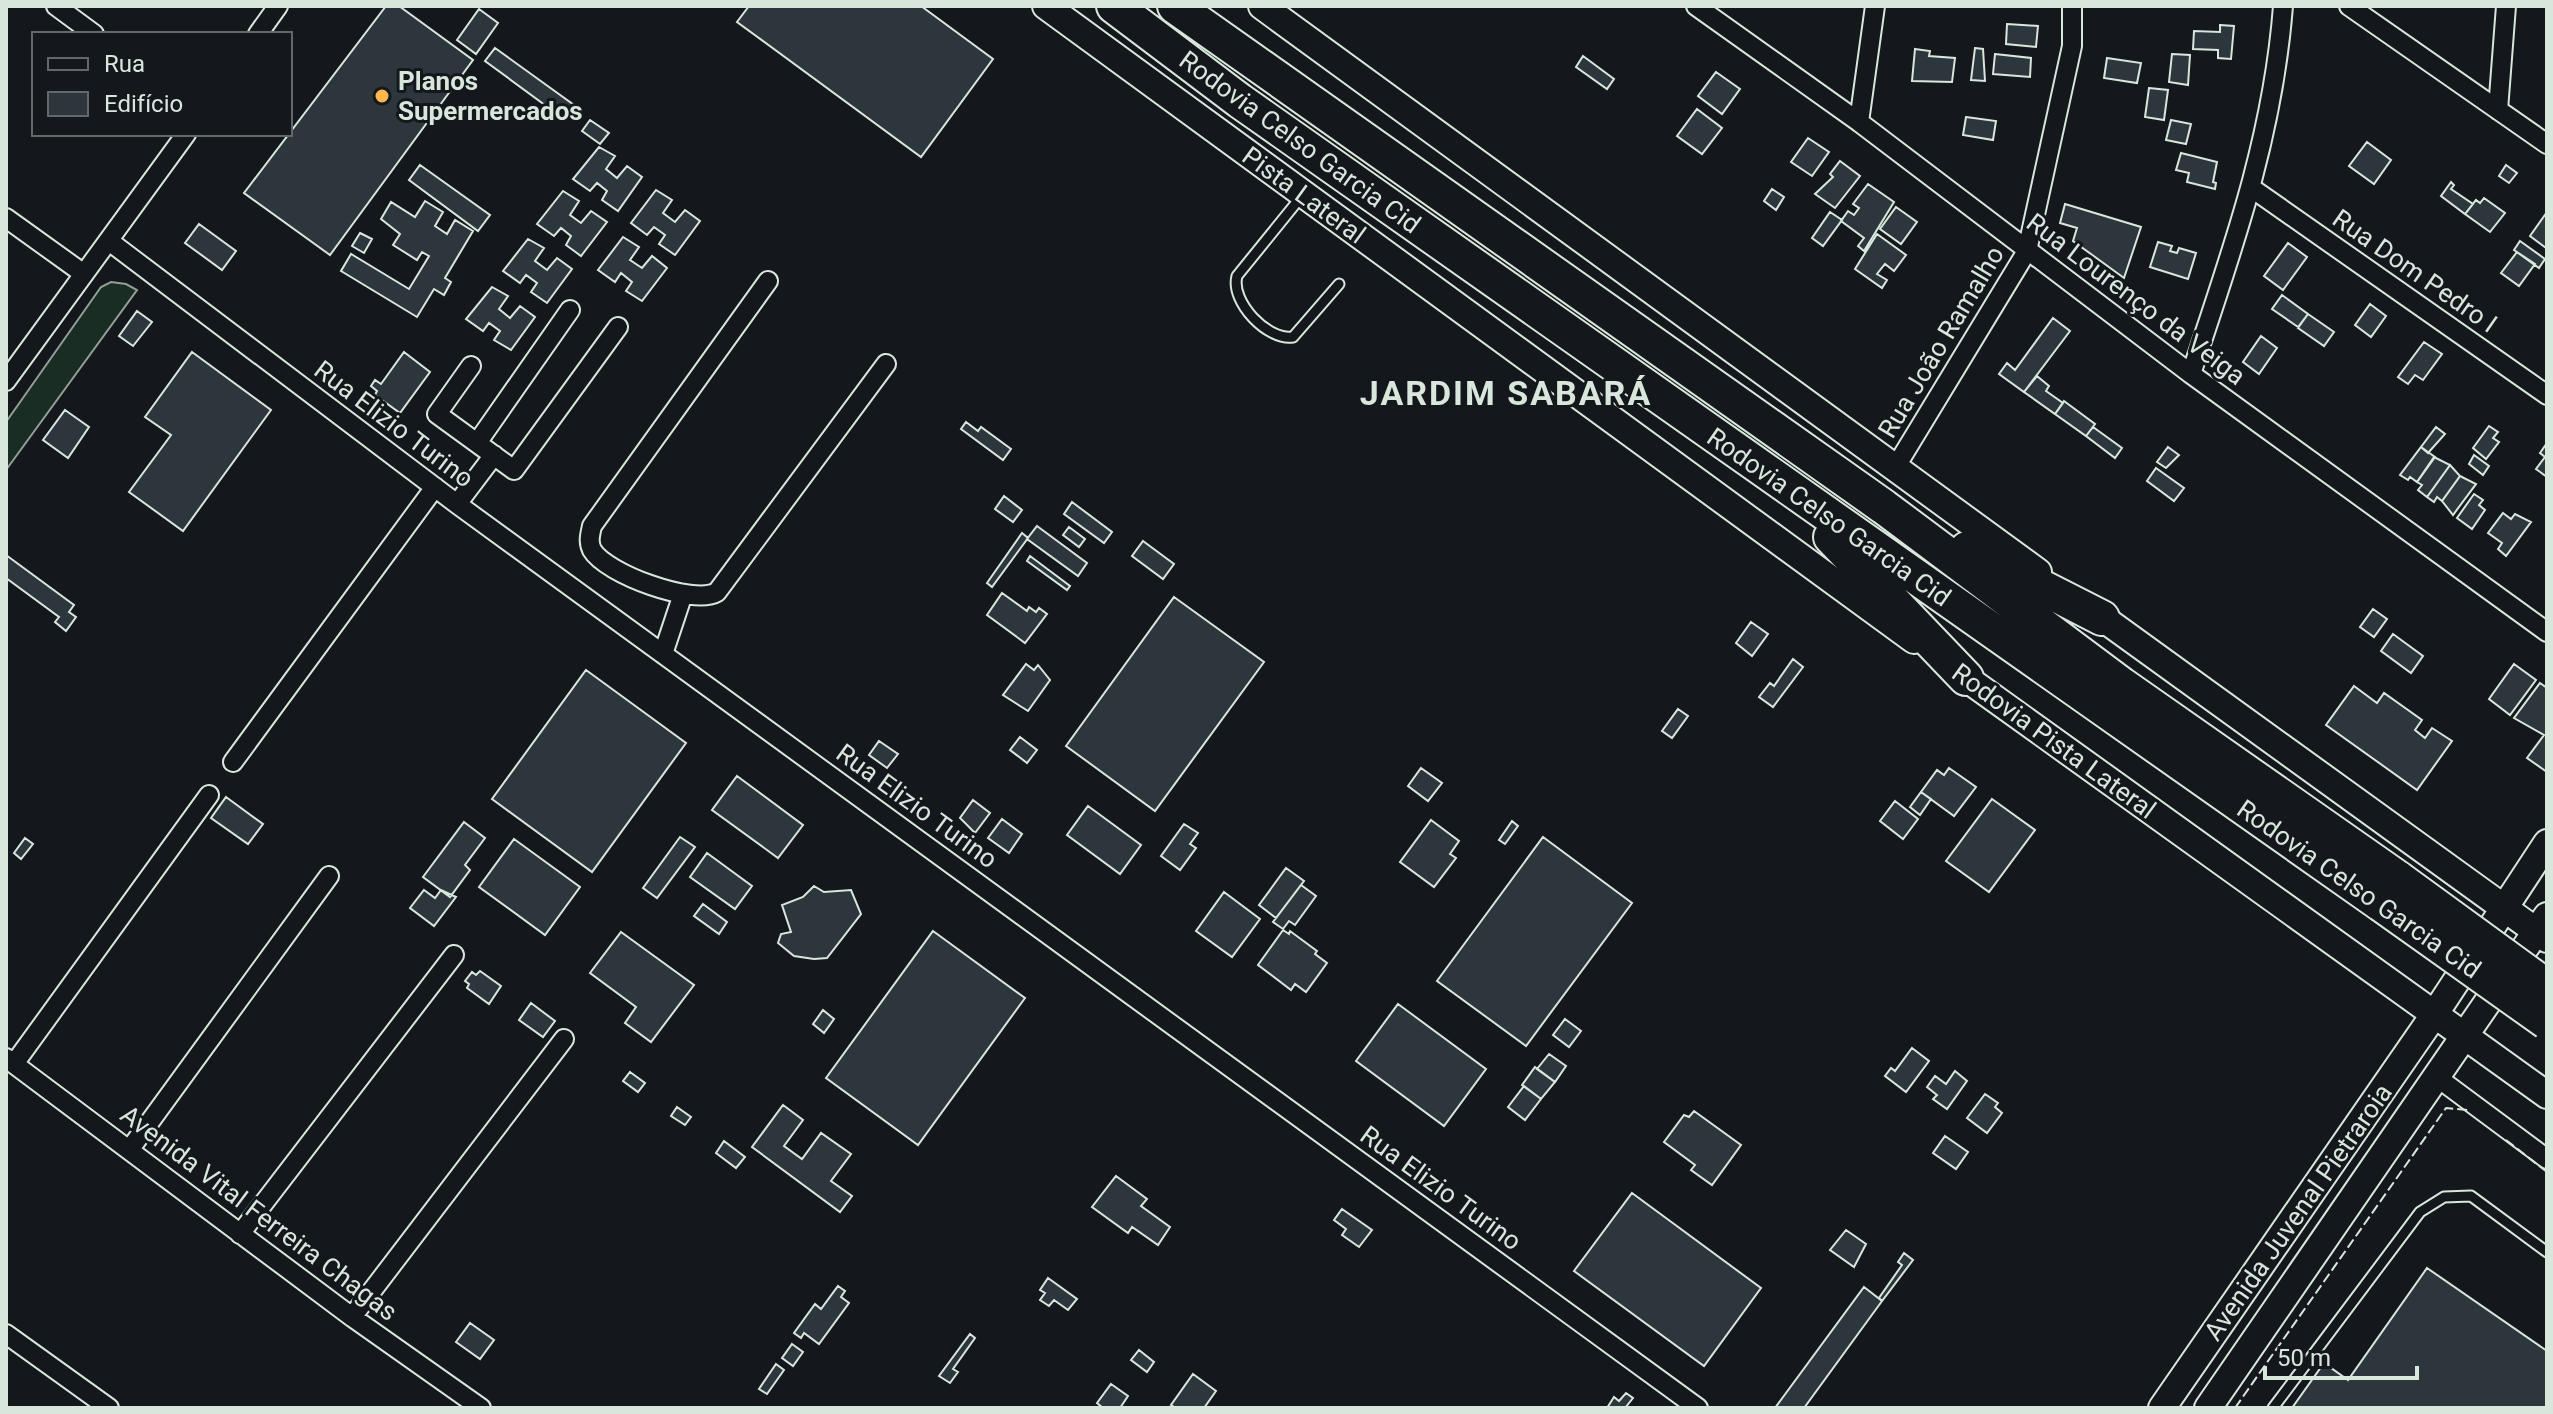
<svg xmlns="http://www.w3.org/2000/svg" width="2553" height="1414" font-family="Roboto,sans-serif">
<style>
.green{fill:#1a2d24;stroke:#939e99;stroke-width:2}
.building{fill:#2c363c;stroke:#d8e6dc;stroke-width:2}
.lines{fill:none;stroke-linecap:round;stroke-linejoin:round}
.lane-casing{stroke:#d8e6dc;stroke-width:13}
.street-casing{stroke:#d8e6dc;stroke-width:22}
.secondary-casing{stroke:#d8e6dc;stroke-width:30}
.highway-casing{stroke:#d8e6dc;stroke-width:38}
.lane{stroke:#14181c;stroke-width:9}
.street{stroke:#14181c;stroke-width:18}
.secondary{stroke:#14181c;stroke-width:26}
.highway{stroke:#14181c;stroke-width:34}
.highway-bridge-casing{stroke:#d8e6dc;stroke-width:38;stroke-linecap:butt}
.highway-bridge{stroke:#14181c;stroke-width:34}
.fence{stroke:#d8e6dc;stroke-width:2;stroke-dasharray:10 4;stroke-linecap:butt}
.poi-dot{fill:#ffb74d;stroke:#14181c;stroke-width:3}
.labels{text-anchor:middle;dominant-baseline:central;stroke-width:6;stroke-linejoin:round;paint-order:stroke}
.poi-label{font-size:26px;font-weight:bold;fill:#d8e6dc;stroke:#14181c;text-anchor:start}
.street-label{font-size:26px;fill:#d8e6dc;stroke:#14181c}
.district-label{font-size:34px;font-weight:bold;letter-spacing:2px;fill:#d8e6dc;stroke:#14181c}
</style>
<rect width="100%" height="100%" fill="#14181c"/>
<!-- green -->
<path class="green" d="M111,282L126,284L137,290L6,470V422L101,287Z"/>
<!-- building -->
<path class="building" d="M386,6H399L473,60L330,255L244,193Z
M749,6H921L993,59L921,157L737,22Z
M479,9L498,23L476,54L457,40Z
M2007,24L2038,26L2036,47L2006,44Z
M2220,25L2234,26L2231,59L2218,58V50L2193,49L2194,31L2220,32Z
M495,48L574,105L564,119L485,61Z
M1975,48L1983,49L1985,81L1971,80Z
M1915,49L1930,51L1929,56L1955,58L1952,82L1912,81Z
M1995,54L2031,58L2030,77L1993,74Z
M2172,54L2190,55L2188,85L2169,82Z
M1583,56L1614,79L1607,89L1576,67Z
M2107,58L2141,63L2137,83L2104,78Z
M1716,72L1740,89L1722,114L1698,96Z
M2149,88L2168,90L2164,120L2145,117Z
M1697,109L1722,128L1702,154L1677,136Z
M1966,117L1996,121L1993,140L1963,135Z
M590,120L609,133L600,144L582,131Z
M2171,120L2191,124L2186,144L2166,140Z
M1808,138L1829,152L1812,176L1791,162Z
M2367,142L2391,160L2374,184L2349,166Z
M599,147L615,156L606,169L617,178L627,166L642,177L618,211L602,200L607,191L597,183L590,191L573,179Z
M2181,153L2217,162L2213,182L2216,183L2215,189L2187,182L2189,173L2176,170Z
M1840,161L1860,176L1835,208L1815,194L1833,177L1830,174Z
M420,165L490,215L478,231L409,180Z
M2506,165L2517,173L2509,183L2499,176Z
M2451,182L2454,185L2451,189L2473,204L2465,214L2441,196Z
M1868,184L1894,202L1864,251L1858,246L1864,238L1841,221L1848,211L1854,215L1859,208L1853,204Z
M1772,189L1784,197L1776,210L1764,201Z
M656,190L672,200L663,213L675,222L685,210L700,221L675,255L659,244L665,235L654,227L647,235L631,223Z
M563,191L579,201L570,215L581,223L591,211L607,222L581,256L566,245L571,236L561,228L554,236L537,224Z
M2484,198L2505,213L2490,232L2465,214L2476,200L2480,203Z
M425,201L443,212L435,226L447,234L455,220L473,231L445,278L451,282L444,295L434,289L417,317L341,271L351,254L409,289L429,256L422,252L417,260L393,245L400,234L381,219L391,202L415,217Z
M2065,204L2141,227L2124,278L2073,241L2077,228L2060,223Z
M1896,207L1917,222L1901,244L1880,229Z
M1830,212L1842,220L1823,246L1812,238Z
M2547,212V247L2546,248L2530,236Z
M199,224L236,251L222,270L185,243Z
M360,233L372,239L364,253L352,246Z
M1877,234L1906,255L1894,271L1885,264L1877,274L1887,280L1882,288L1855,269Z
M623,237L639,247L630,260L642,268L652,256L667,268L642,301L626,291L632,282L621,273L615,282L598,270Z
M528,239L544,248L535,261L547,270L557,258L572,269L547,303L531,292L537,283L526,275L520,283L503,271Z
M2520,241L2545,259L2539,268L2514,250Z
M2158,242L2172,246L2170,251L2177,253L2179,248L2196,253L2188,279L2150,267Z
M2288,243L2307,257L2283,290L2264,276Z
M2517,252L2535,264L2519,286L2501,273Z
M492,287L508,296L499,309L510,318L520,306L535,317L511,350L494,340L500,331L489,323L483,331L466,319Z
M2282,295L2308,314L2298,327L2272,309Z
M2370,304L2386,316L2371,337L2355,325Z
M137,311L152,322L133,346L119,336Z
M2308,314L2334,332L2324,346L2298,328Z
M2053,318L2070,331L2024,392L1999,374L2007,363L2015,370Z
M2261,336L2277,348L2259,374L2243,362Z
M2424,342L2442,354L2423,380L2415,375L2408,384L2398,377Z
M192,352L271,410L183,531L129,492L171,435L145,417Z
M404,352L430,372L400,413L375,395L377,391L371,386L375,380L381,384Z
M2037,376L2049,386L2046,391L2063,403L2055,414L2024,392Z
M2064,401L2095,424L2086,436L2055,414Z
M65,410L89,427L68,458L43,440Z
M966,422L978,431L981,427L1011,449L1003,460L961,429Z
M2489,426L2498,432L2493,438L2499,442L2486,459L2473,448Z
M2093,427L2122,448L2115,458L2086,436Z
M2436,427L2445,434L2428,453L2421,447Z
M2547,443V477L2536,469L2545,457L2540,453Z
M2168,447L2179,455L2166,468L2157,462Z
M2421,447L2435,457L2417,482L2410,477L2408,480L2400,475Z
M2474,455L2489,466L2483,475L2469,464Z
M2434,457L2450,465L2427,497L2418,490L2422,485L2417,482Z
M2450,465L2460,476L2442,501L2437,497L2434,502L2427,497Z
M2156,468L2184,488L2174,501L2147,481Z
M2460,476L2476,484L2453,515L2442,501Z
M2474,494L2483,500L2479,505L2485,510L2472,529L2457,518Z
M1004,496L1022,510L1013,522L995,509Z
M1072,502L1112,532L1104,543L1064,514Z
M2503,513L2511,519L2515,514L2531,522L2506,556L2498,549L2502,543L2488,533Z
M1037,526L1087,563L1078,576L1027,539Z
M1069,527L1085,539L1079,547L1063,535Z
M1022,533L1028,538L992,587L987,583Z
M1143,541L1174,564L1163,579L1132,556Z
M6,555L74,605L69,612L76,617L66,631L55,622L59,617L6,578Z
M1030,556L1070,586L1067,590L1027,561Z
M1002,593L1027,611L1029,607L1036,612L1039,608L1047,614L1025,643L987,615Z
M1174,597L1264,662L1155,811L1066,746Z
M2373,609L2387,619L2374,637L2360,627Z
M1751,622L1768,634L1752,656L1736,643Z
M2393,634L2423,656L2411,673L2381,651Z
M1793,659L1803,667L1773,707L1759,697L1770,683L1774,686Z
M1026,664L1034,670L1038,665L1050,680L1028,711L1003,695Z
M2514,664L2536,680L2510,715L2489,699Z
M586,670L686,743L592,872L492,799Z
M2540,683L2547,688V772L2527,758L2544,735L2514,718Z
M2354,686L2377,703L2384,693L2422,720L2415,730L2425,738L2432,728L2452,741L2417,790L2326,725Z
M1678,709L1688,716L1672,738L1662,731Z
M1020,737L1037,750L1027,763L1010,750Z
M879,741L898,754L887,768L869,755Z
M1421,768L1442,783L1428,801L1408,786Z
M1949,768L1976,787L1954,816L1921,792L1937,770L1944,775Z
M737,776L803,825L778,858L712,810Z
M1921,792L1931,799L1920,815L1910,807Z
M226,797L263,824L248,844L211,818Z
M1992,799L2035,830L1989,892L1946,861Z
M973,800L990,813L975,833L960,818Z
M1895,801L1918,819L1903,839L1880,821Z
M1088,806L1141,845L1120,874L1067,835Z
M1002,819L1022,834L1009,853L988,838Z
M1431,820L1459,841L1450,854L1456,858L1434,887L1400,862Z
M1512,821L1518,826L1505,844L1499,840Z
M464,822L485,838L465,865L470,870L450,897L423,877Z
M1184,824L1198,833L1190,844L1196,848L1180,870L1161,856Z
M680,837L695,847L657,898L643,888Z
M1543,837L1632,903L1526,1046L1437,981Z
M25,838L33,844L21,859L14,853Z
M514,839L580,887L545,935L479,887Z
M707,853L752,886L735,909L690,877Z
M1286,868L1304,881L1276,918L1259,905Z
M1301,885L1316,896L1295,925L1289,921L1283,929L1273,922Z
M814,886L824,892L851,890L861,914L827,958L814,959L794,956L778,943L781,934L791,932L782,905L803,897Z
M424,890L435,898L441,890L456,897L434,926L410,908Z
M1224,892L1260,919L1232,957L1196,931Z
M703,904L727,922L719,934L694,916Z
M1283,930L1289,934L1290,931L1317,951L1315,954L1327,963L1306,992L1295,984L1291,990L1258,965Z
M933,931L1025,998L918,1145L826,1078Z
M621,932L694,985L651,1042L625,1023L636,1007L590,973Z
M480,971L501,986L489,1004L467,988L469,984L465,981L472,972L476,975Z
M531,1003L555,1021L543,1037L519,1020Z
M1398,1004L1486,1069L1444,1126L1356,1061Z
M823,1010L834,1019L824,1033L813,1024Z
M1565,1019L1581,1031L1569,1047L1553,1035Z
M1912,1048L1929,1061L1906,1092L1885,1076L1891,1068L1895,1071Z
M1549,1054L1566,1066L1555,1082L1537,1069Z
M1535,1067L1555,1082L1541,1099L1522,1085Z
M1955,1071L1967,1081L1947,1109L1933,1099L1937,1095L1927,1087L1935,1076L1946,1084Z
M630,1072L645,1083L638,1092L623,1081Z
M1524,1086L1541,1099L1525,1120L1508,1107Z
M1985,1094L1998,1103L1995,1107L2002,1113L1987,1133L1967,1118Z
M783,1105L803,1120L784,1146L802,1159L821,1133L851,1154L831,1181L852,1196L840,1212L752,1147Z
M677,1107L691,1117L685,1125L671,1116Z
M1694,1111L1741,1145L1712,1185L1691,1170L1695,1165L1664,1142L1684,1115L1689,1117Z
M1945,1136L1968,1152L1956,1169L1933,1153Z
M724,1141L745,1157L736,1168L716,1153Z
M1116,1176L1147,1199L1141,1206L1170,1227L1158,1245L1132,1227L1128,1233L1092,1207Z
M1632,1193L1761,1288L1704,1366L1574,1271Z
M1342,1209L1372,1230L1359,1247L1342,1235L1346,1229L1334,1220Z
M1846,1230L1866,1244L1854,1267L1830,1250Z
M1904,1253L1913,1260L1882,1301L1879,1298L1902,1265L1898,1262Z
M2427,1268L2547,1351V1408H2292L2324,1363L2348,1380Z
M1048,1278L1077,1299L1068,1310L1054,1300L1049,1306L1040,1300L1045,1293L1040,1290Z
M838,1286L845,1291L841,1297L849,1303L819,1344L804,1333L801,1338L794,1333L815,1304L821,1309Z
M1864,1287L1882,1301L1804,1408H1775Z
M470,1323L494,1340L480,1359L456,1342Z
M970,1334L975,1338L953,1369L958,1372L950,1383L939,1376Z
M792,1344L803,1352L793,1366L782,1358Z
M1139,1350L1154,1362L1147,1372L1131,1360Z
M776,1364L784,1370L767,1394L759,1389Z
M1193,1374L1216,1391L1204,1408H1176L1171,1405Z
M1111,1384L1128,1396L1120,1408H1103L1097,1403Z
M1626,1393L1633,1398L1625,1408H1607L1614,1397L1619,1401Z"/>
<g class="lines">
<defs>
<path id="lane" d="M1301,197L1237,276C1230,302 1268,341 1293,337L1339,284
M2273,1408L2420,1212L2444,1197L2471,1196L2547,1252"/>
<path id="street" d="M56,6L94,34
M1696,6L1859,122L2191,374L2547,632
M2349,6L2547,144
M258,34L278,6
M2498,110L2506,6
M1859,122L1875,6
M2253,189L2547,395
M6,218L84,274
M109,241L457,504L1698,1408
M768,281L592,526C590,535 588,542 592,550C606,574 694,606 717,592L886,364
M471,366L437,414L514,470L618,327
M2191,374C2232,251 2273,137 2283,6
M6,381L186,134
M477,443L570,310
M1895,468L2027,251L2072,46V6
M457,504L494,455
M663,654L683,594
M233,762L435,487
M6,1058L352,1317L481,1408
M14,1064L209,795
M2438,1078L2547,1159
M130,1149L329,876
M240,1234L454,955
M352,1317L564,1039
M6,1334L109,1408"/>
<path id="secondary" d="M1046,6L1914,640
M1262,6L2038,572
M2086,606L2547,939
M1952,668L2547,1095
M2162,1408L2434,1015L2547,843
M2208,1408L2547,916"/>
<path id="highway" d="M1114,6L1240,101L2381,904
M1175,6L1884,507L2122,685L2399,879
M1831,537L1966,678
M1967,549L2102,618"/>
</defs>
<!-- lane casing -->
<use href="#lane" class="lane-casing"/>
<!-- street casing -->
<use href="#street" class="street-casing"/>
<!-- secondary casing -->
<use href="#secondary" class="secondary-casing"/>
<!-- highway casing -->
<use href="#highway" class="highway-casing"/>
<!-- lane -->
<use href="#lane" class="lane"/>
<!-- street -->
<use href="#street" class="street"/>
<!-- secondary -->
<use href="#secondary" class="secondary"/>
<!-- highway -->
<use href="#highway" class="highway"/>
<defs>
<path id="highway-bridge" d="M2399,879L2547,987
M2381,904L2547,1022"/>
</defs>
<!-- highway-bridge casing -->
<use href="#highway-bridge" class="highway-bridge-casing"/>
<!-- highway-bridge -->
<use href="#highway-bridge" class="highway-bridge"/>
<!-- fence -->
<path class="fence" d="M2506,1140L2547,1172
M2235,1408L2446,1108L2468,1110"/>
</g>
<!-- markers -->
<circle class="poi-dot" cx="382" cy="96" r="8"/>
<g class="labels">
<!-- poi labels -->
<g class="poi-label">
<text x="398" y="81">Planos<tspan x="398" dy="30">Supermercados</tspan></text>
</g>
<!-- street labels -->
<g class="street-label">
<text transform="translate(1300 142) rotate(36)">Rodovia Celso Garcia Cid</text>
<text transform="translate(1304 195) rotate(36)">Pista Lateral</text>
<text transform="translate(2415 271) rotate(35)">Rua Dom Pedro I</text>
<text transform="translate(2136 299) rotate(37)">Rua Lourenço da Veiga</text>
<text transform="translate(1941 342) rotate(-59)">Rua João Ramalho</text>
<text transform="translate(394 424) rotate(37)">Rua Elizio Turino</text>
<text transform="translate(1829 517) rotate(35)">Rodovia Celso Garcia Cid</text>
<text transform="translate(2054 741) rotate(36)">Rodovia Pista Lateral</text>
<text transform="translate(917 806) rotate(36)">Rua Elizio Turino</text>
<text transform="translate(2359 889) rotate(35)">Rodovia Celso Garcia Cid</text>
<text transform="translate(1441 1188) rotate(36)">Rua Elizio Turino</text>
<text transform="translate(2298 1212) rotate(-55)">Avenida Juvenal Pietraroia</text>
<text transform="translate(259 1213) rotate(37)">Avenida Vital Ferreira Chagas</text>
</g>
<!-- district labels -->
<g class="district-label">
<text x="1506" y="393">JARDIM SABARÁ</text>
</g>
</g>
<!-- border -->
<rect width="2553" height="1414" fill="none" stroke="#d8e6dc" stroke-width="16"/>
<!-- legend -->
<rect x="32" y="32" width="260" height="104" fill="#14181c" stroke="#626a69" stroke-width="2"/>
<rect x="48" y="58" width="40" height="12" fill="#14181c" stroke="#626a69" stroke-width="2"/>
<text x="104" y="72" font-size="24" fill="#d8e6dc">Rua</text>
<rect x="48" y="92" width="40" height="24" fill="#2c363c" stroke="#626a69" stroke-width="2"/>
<text x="104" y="112" font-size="24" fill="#d8e6dc">Edifício</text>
<!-- scale -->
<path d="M2265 1366v12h152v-12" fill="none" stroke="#d8e6dc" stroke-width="4"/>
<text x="2277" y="1366" font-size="24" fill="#d8e6dc" stroke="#14181c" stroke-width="6" paint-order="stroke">50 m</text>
</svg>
